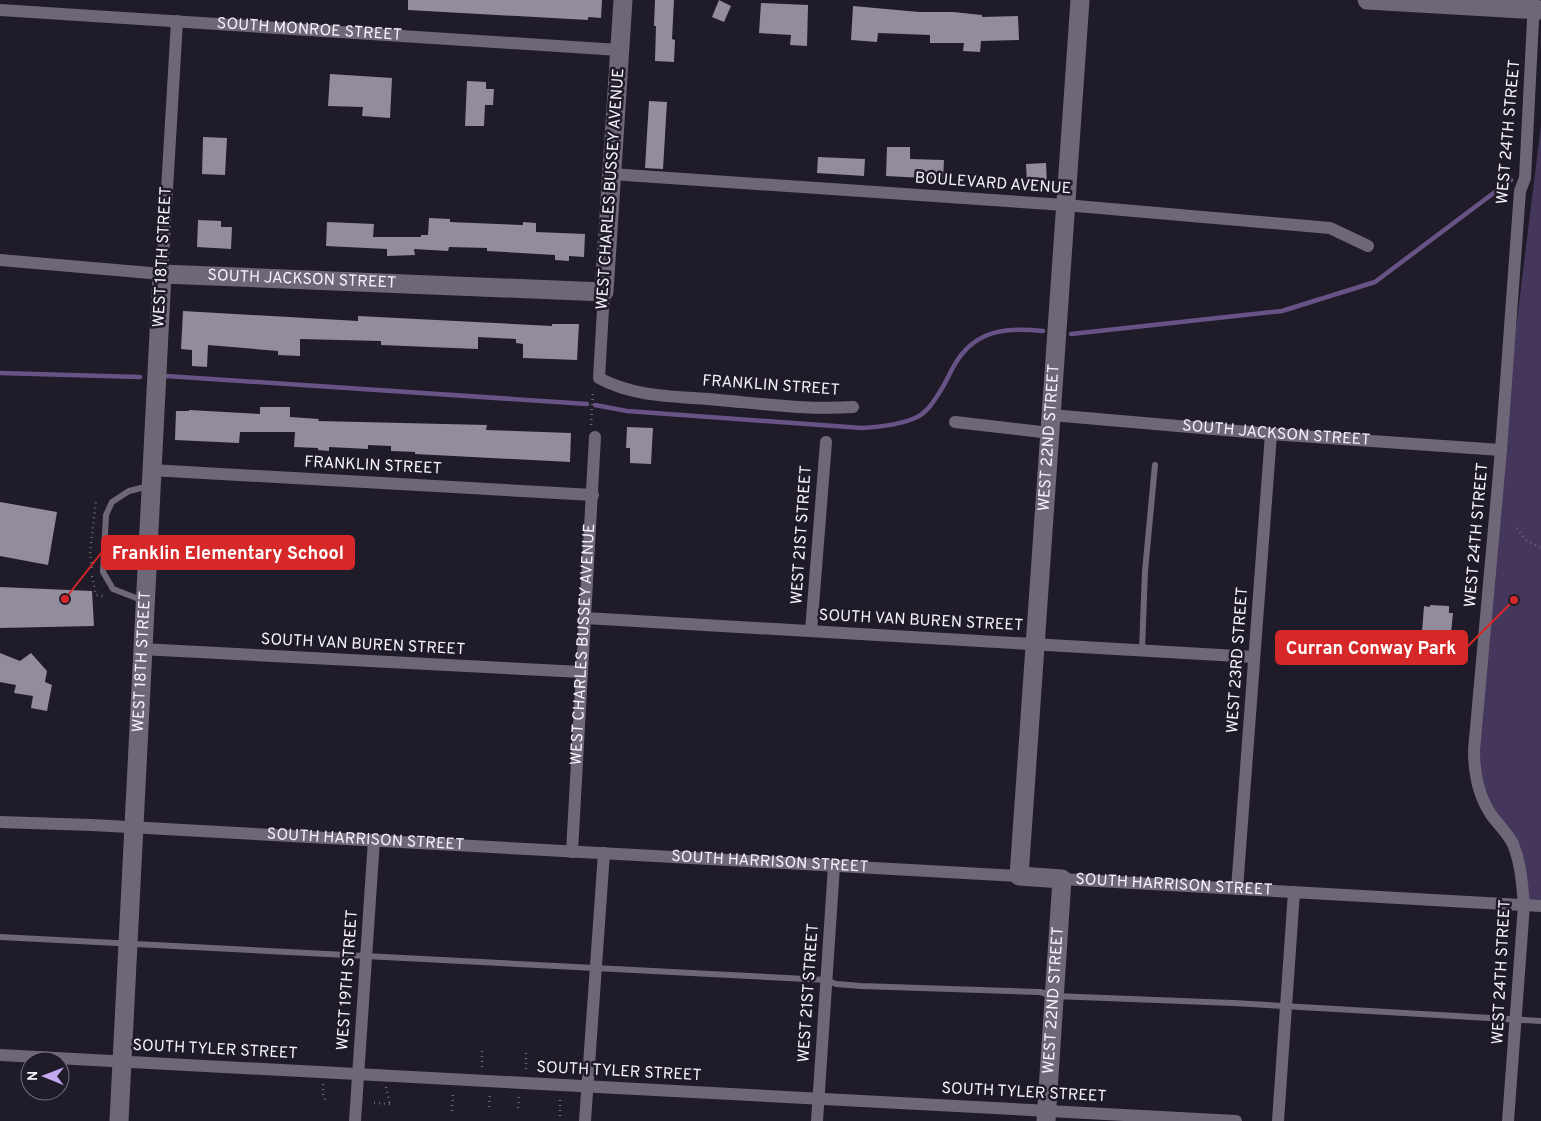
<svg xmlns="http://www.w3.org/2000/svg" width="1541" height="1121" font-family="Overpass,sans-serif">
<style>
.green{fill:#45365c}
.lines{fill:none;stroke-linecap:round;stroke-linejoin:round}
.stream{stroke:#675386;stroke-width:4.5}
.building{fill:#928c9d}
.path{stroke:#6d6974;stroke-width:2.5;stroke-dasharray:1 4;stroke-linecap:butt}
.lane{stroke:#6d6777;stroke-width:6}
.street{stroke:#6d6777;stroke-width:12}
.secondary{stroke:#6d6777;stroke-width:19}
.labels{text-anchor:middle;dominant-baseline:central;stroke-width:5;stroke-linejoin:round;paint-order:stroke}
.street-label{font-size:16px;fill:#f4f1fa;stroke:#201b28}
.leader{fill:none;stroke:#d62828;stroke-width:2}
.callout-dot{fill:#d62828;stroke:#201b28;stroke-width:2}
.callout{fill:#d62828;stroke:#d62828;stroke-width:2}
.callout-label{font-size:18px;text-anchor:middle;font-weight:bold;fill:#fff}
</style>
<rect width="100%" height="100%" fill="#201b28"/>
<!-- green -->
<path class="green" d="M1541,125V906L1524,905L1521,867L1491,815L1474,750L1501,450Z"/>
<g class="lines">
<!-- stream -->
<path class="stream" d="M1071,334L1282,311L1375,282L1511,180
M0,373L140,377
M166,376L587,404
M595,405L627,411L862,428C880,427 899,425 915,418C927,413 934,401 941,390C948,379 953,364 962,354C983,328 1013,328 1043,331"/>
</g>
<!-- building -->
<path class="building" d="M408,0H602L601,18L588,17V20L408,10Z
M655,0H674L672,39L675,40L674,62L655,61L656,26H654Z
M719,0L731,6L724,22L712,17Z
M761,3L808,5L807,46L790,45L791,35L759,33Z
M853,6L919,12H953L982,15V17L1018,16L1019,40L981,41L980,52L963,51L964,43H930V35L878,33L877,42L851,40Z
M330,74L392,78L390,118L362,116L363,107L328,106Z
M467,81L486,82V89H494L493,105H485L484,126H465Z
M649,101L667,102L663,169L645,168Z
M203,137L227,138L225,175L202,174Z
M887,147H910V159L944,160L943,179L886,176Z
M818,157L865,159L864,176L817,173Z
M1046,163L1047,184H1027L1026,164Z
M429,218L450,219V222L523,225V222L536,223V232L585,234L584,257L569,256V261L555,260V255L487,251V248L449,247L448,251L414,249L415,255L387,256V249L326,246L327,222L374,224L373,237H421V235H428Z
M198,220L221,221V227H232L231,249L197,247Z
M183,311L358,321V316L552,326V324H579L577,360L523,358V344L516,343V339L478,337V349L381,345V341L300,339V356L278,355V351L208,345L207,367L192,366V350L181,349Z
M260,407H290V417L319,419L318,421L487,425L486,430L571,433L570,462L415,454V452L391,451V446L368,445V449L329,447V451L318,450V448L294,447L295,432H240L239,443L175,440L176,411H189V410L260,414Z
M627,427L653,428L651,464L630,463V448H626Z
M0,502L57,512L48,565L0,556Z
M0,587L92,591L94,626L0,628Z
M1430,605L1449,606V613H1453L1448,662L1425,660L1426,646H1421L1424,606L1430,607Z
M0,653L20,661L31,653L47,671L45,682L52,685L47,711L31,708L33,696L14,693L16,685L0,682Z"/>
<g class="lines">
<!-- path -->
<path class="path" d="M591,425L593,391
M1517,528L1526,540L1541,548
M92,568L90,552L96,501
M92,576L96,595L106,597
M482,1067V1050
M526,1069V1052
M323,1084V1094L326,1103
M386,1087L390,1105
M374,1103L390,1104
M489,1107L490,1093
M518,1108L519,1097
M452,1111L453,1091
M560,1116V1099"/>
<!-- lane -->
<path class="lane" d="M144,601L113,589L103,572L106,515L112,502L129,491L149,486
M1142,650L1145,571L1155,465
M0,937L826,980L836,984L861,986L1040,992L1054,996L1233,1003L1541,1021"/>
<!-- street -->
<g class="street">
<path id="s1" d="M0,10L619,50"/>
<path d="M611,174L1065,205L1330,228L1368,246"/>
<path d="M0,260L162,274L177,21"/>
<path d="M604,292L599,378C635,398 679,396 719,400C764,404 808,410 853,407"/>
<path id="s2" d="M1051,415L1271,434L1501,450"/>
<path d="M955,422L1050,433"/>
<path d="M151,470L593,495"/>
<path d="M585,618L1254,657"/>
<path d="M811,631L826,442"/>
<path d="M141,649L582,672"/>
<path id="s3" d="M0,822L92,825L1019,876"/>
<path id="s4" d="M572,852L595,437"/>
<path id="s5" d="M1062,879L1541,906"/>
<path d="M1237,889L1271,434"/>
<path d="M0,1055L1236,1121"/>
<path d="M355,1121L374,840"/>
<path d="M585,1121L604,853"/>
<path d="M817,1121L834,866"/>
<path d="M1278,1121L1294,892"/>
<path d="M1508,1121L1524,905C1522,883 1521,864 1513,844C1508,834 1499,825 1492,816C1478,796 1474,774 1474,750L1501,450L1520,191L1525,178L1534,0"/>
</g>
<!-- secondary -->
<g class="secondary">
<path d="M1367,0L1541,10"/>
<path id="s6" d="M119,1121L162,274L604,292L623,0"/>
<path id="s7" d="M1046,1121L1062,879L1019,876L1080,0"/>
</g>
</g>
<g class="labels">
<!-- street labels -->
<g class="street-label">
<text stroke="none"><textPath href="#s1" startOffset="310">SOUTH MONROE STREET</textPath></text>
<text transform="translate(1509 132) rotate(-85)">WEST 24TH STREET</text>
<text transform="translate(993 184) rotate(4)">BOULEVARD AVENUE</text>
<text transform="translate(611 189) rotate(-86)">WEST CHARLES BUSSEY AVENUE</text>
<text transform="translate(163 257) rotate(-87)">WEST 18TH STREET</text>
<text stroke="none"><textPath href="#s6" startOffset="988">SOUTH JACKSON STREET</textPath></text>
<text transform="translate(771 386) rotate(4)">FRANKLIN STREET</text>
<text stroke="none"><textPath href="#s2" startOffset="226">SOUTH JACKSON STREET</textPath></text>
<text stroke="none"><textPath href="#s7" startOffset="725">WEST 22ND STREET</textPath></text>
<text transform="translate(373 466) rotate(3)">FRANKLIN STREET</text>
<text transform="translate(802 535) rotate(-86)">WEST 21ST STREET</text>
<text transform="translate(1477 535) rotate(-85)">WEST 24TH STREET</text>
<text transform="translate(921 621) rotate(3)">SOUTH VAN BUREN STREET</text>
<text transform="translate(363 645) rotate(3)">SOUTH VAN BUREN STREET</text>
<text stroke="none"><textPath href="#s4" startOffset="208">WEST CHARLES BUSSEY AVENUE</textPath></text>
<text transform="translate(1238 660) rotate(-86)">WEST 23RD STREET</text>
<text stroke="none"><textPath href="#s6" startOffset="460">WEST 18TH STREET</textPath></text>
<text stroke="none"><textPath href="#s3" startOffset="366">SOUTH HARRISON STREET</textPath></text>
<text stroke="none"><textPath href="#s3" startOffset="771">SOUTH HARRISON STREET</textPath></text>
<text stroke="none"><textPath href="#s5" startOffset="112">SOUTH HARRISON STREET</textPath></text>
<text transform="translate(1502 972) rotate(-87)">WEST 24TH STREET</text>
<text transform="translate(348 980) rotate(-86)">WEST 19TH STREET</text>
<text transform="translate(809 993) rotate(-86)">WEST 21ST STREET</text>
<text stroke="none"><textPath href="#s7" startOffset="121">WEST 22ND STREET</textPath></text>
<text transform="translate(215 1050) rotate(3)">SOUTH TYLER STREET</text>
<text transform="translate(619 1072) rotate(3)">SOUTH TYLER STREET</text>
<text transform="translate(1024 1093) rotate(3)">SOUTH TYLER STREET</text>
</g>
</g>
<!-- callouts -->
<path class="leader" d="M65 599L102 552M1514 600L1467 647"/>
<g class="callout-dot">
<circle cx="65" cy="599" r="5"/>
<circle cx="1514" cy="600" r="5"/>
</g>
<g class="callout">
<rect x="102" y="536" width="252" height="33" rx="5"/>
<rect x="1276" y="631" width="191" height="33" rx="5"/>
</g>
<g class="callout-label">
<text x="228" y="559">Franklin Elementary School</text>
<text x="1371" y="654">Curran Conway Park</text>
</g>
<!-- north arrow -->
<g transform="translate(45 1076) rotate(271)"><circle r="24" fill="#201b28" stroke="#75717c"/>
<path d="M0-4L9 19L0 12L-9 19Z" fill="#c4a7f1"/>
<text y="-8" font-size="14" font-weight="bold" text-anchor="middle" fill="#f4f1fa">N</text>
</g>
</svg>
